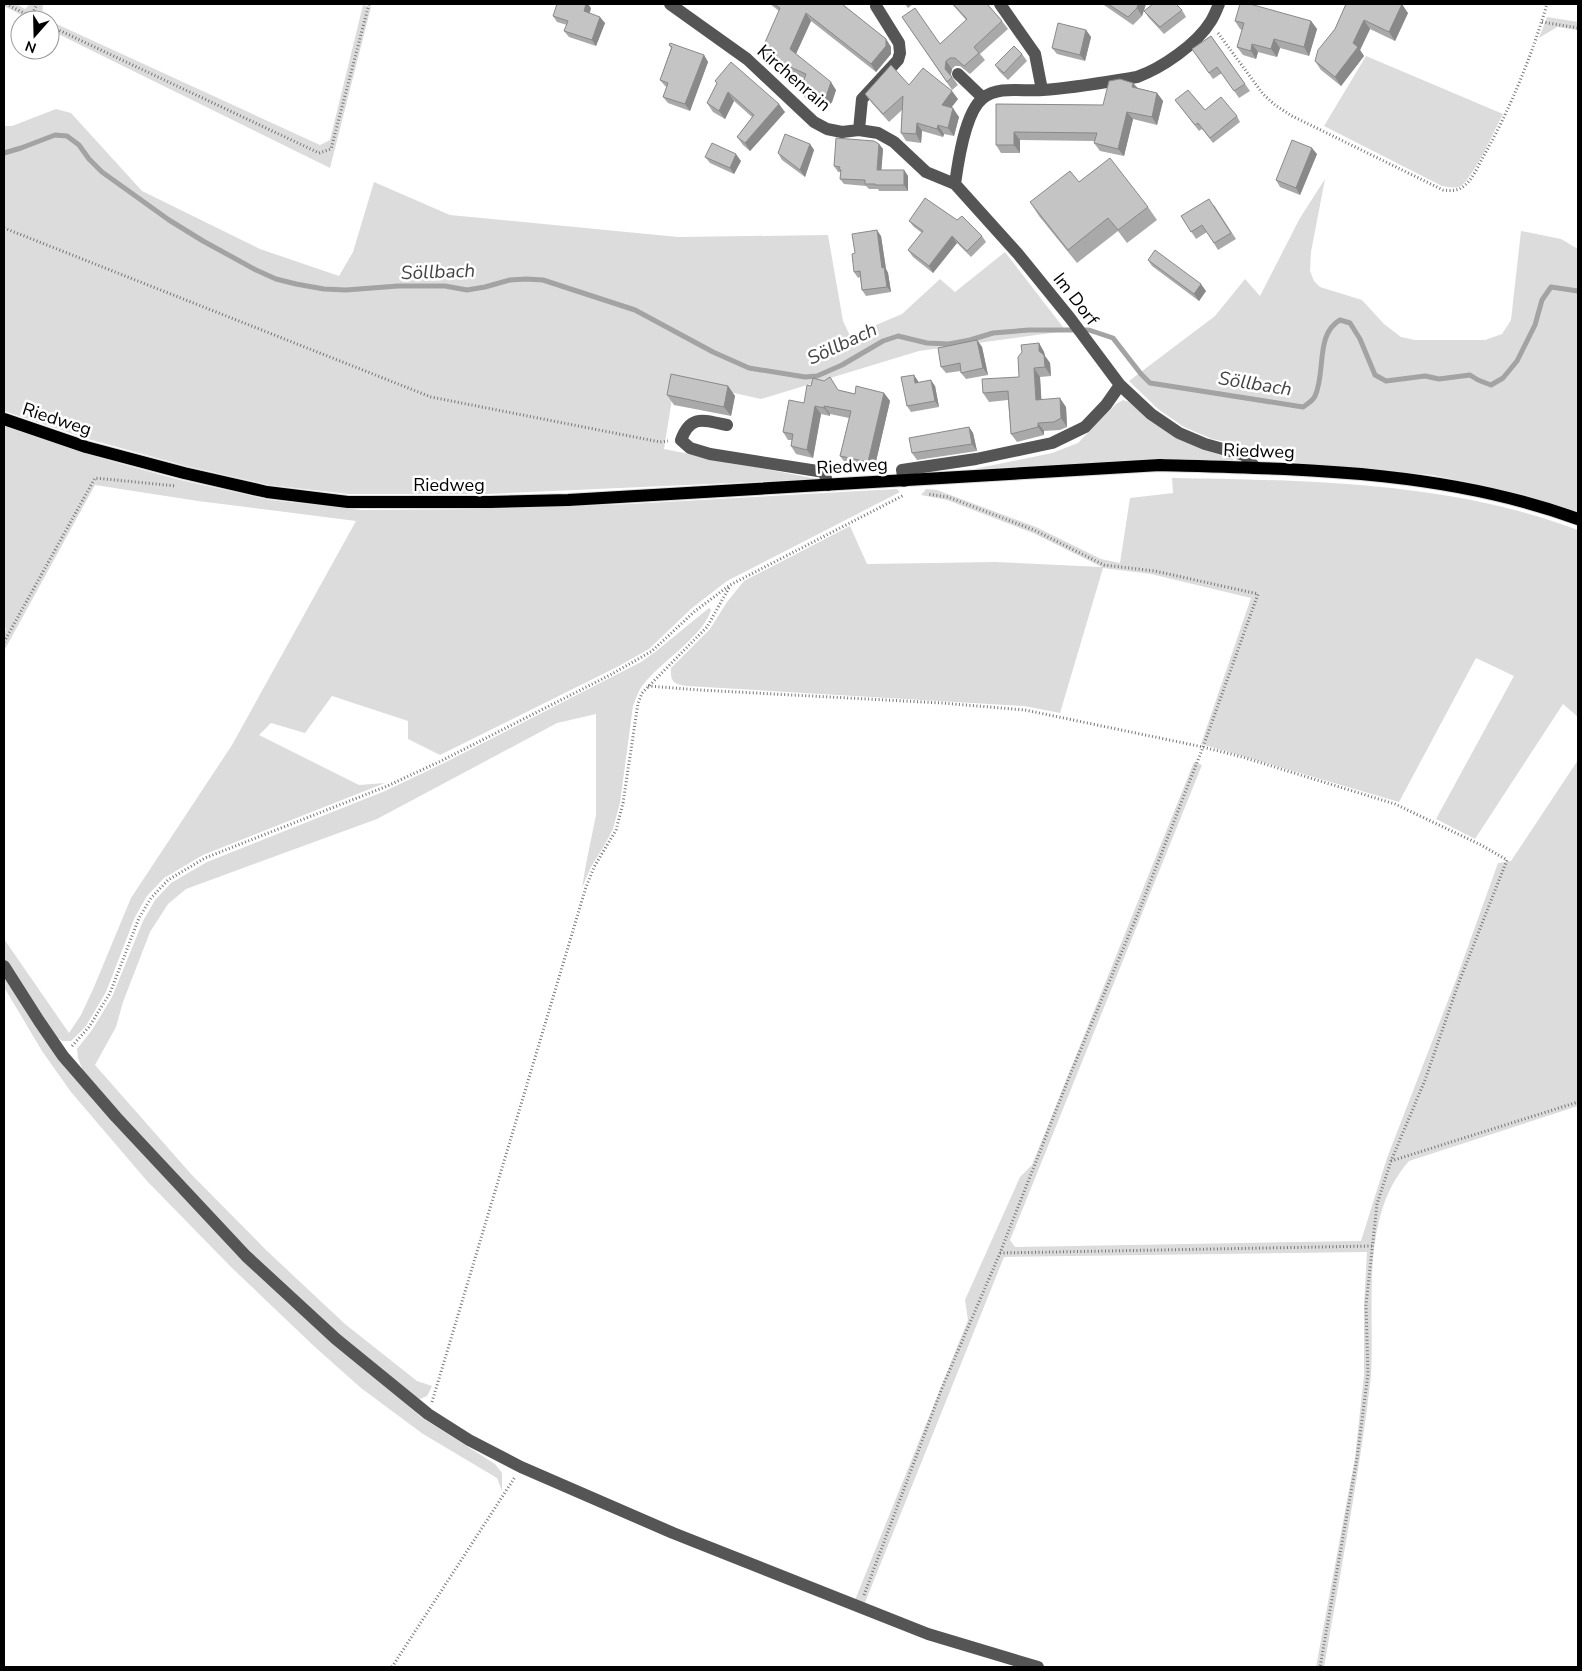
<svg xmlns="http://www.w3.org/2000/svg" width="1582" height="1671" font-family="'Nunito Sans',sans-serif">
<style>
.green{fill:#dcdcdc}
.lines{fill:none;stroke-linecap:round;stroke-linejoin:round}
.stream{stroke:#a3a3a3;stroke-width:5}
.major-casing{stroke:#dbdbdb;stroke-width:14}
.path{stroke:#777;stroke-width:3;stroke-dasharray:1 2.5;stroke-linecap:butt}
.minor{stroke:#555;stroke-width:12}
.major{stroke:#000;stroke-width:12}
.wall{fill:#a9a9a9}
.shaded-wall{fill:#898989}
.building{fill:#c4c4c4;stroke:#898989}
.labels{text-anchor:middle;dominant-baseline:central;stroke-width:5;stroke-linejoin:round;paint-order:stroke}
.street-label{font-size:18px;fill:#000;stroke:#fff}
.water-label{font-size:19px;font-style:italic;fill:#444;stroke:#fff}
</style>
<rect width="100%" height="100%" fill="#fff"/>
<!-- green -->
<path class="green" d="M4,4H16L25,9L30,4H43L42,17L48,20H31L4,6Z
M363,5L371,7L330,168L50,30V21L320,145L330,140Z
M1547,17L1578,22V30L1557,27L1539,38Z
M1366,56L1503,114C1495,129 1474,177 1461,186C1455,189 1448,187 1442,186L1324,126Z
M56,109L71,113L142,191L260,249L339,276L353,252L374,182L450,215L678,237L828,235L843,321L850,336L902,314L940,279L955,292L1005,252L1066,331L919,351L761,399L675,380L664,449L817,479L487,494H349L269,485L186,466L88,439L4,411V126H12Z
M1325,179L1311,252L1310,271L1314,281L1320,287L1362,300L1384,324L1401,337L1415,340H1485L1502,334L1511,320L1521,231L1561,239L1578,249V512L1525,495L1482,485L1432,475L1381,470L1304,465L1250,447L1212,439L1184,427L1158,409L1129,381L1215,316L1245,279L1260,296L1300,218Z
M1123,400L1129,402L1148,418L1204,450L1233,459L1234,462L1160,459L974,469L1052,453L1078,443L1116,404Z
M4,426L93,456L176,479L270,500L362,510L490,509L630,504L897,489L900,492L727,581L692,608L649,649L617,667L440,755L408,739V721L332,696L305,733L271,723L259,735L359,785L385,783L203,855L164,878L147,896L135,917L106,992L86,1026L71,1041H62L57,1037L4,960V939L69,1033L81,1015L94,987L131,898L232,745L356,521L198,501L95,485L4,651V632L6,629L4,626Z
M1172,478C1305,480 1452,482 1578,530V717L1563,704L1475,839L1436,819L1514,676L1476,658L1399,802L1201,744L1251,598L1151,574L1103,568L1060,713L1024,706L687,686C675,684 670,683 671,668L710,629L727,602L744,581L850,526L867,564L996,562L1102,567L1033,533L947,500L921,495L926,489L937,490L1036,527L1101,559L1120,563L1130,498L1173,493Z
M709,608L711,610C703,637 661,661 643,685C638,691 636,699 633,706L620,803L613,829L604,846L591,867L582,888L586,864L596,815V714L557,723L377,819L186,889L168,904L150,932L123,1002L116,1027L95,1065L191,1174L266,1250L345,1324L417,1381L432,1386L427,1396L420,1399L411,1396L338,1335L249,1253L120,1115L83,1071L78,1058L77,1049L92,1030L112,997L143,921L155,900L171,883L207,862L385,791L442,764L641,662L655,652Z
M1578,760V1106L1409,1161C1359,1217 1375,1307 1371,1376C1370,1387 1368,1398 1367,1409C1355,1496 1339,1581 1324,1667H1316L1355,1458L1364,1375V1305L1367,1252L1004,1257L864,1605L855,1600L968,1320L965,1300L1020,1177L1032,1165L1194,762L1202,765L1010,1240L1015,1247L1361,1241L1387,1158L1456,980L1498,863L1511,861Z
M4,977L9,982L41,1031L332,1340L421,1417L495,1464L502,1473V1491L497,1478L423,1434L361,1388L316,1348L232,1268L147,1181L71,1092L42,1051L4,987Z"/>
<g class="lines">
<!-- stream -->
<path class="stream" d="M4,153L21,148L55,135L67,136L79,145L89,159L102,172L169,220L203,241L256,270L276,279L296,284L324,289L346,290L398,286H445L467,290L485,287L510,280L526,279L543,280L635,310L713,352L749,368L805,377L817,376L842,365L883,341L898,336L927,343L949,344L970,340L993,333L1029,330H1089L1113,338L1141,374L1150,383L1303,407C1307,404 1313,401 1315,396C1326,373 1315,334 1340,320L1350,323L1360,339L1375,375L1386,381L1425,376L1439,379L1470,375L1478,380L1491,385L1503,378L1517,361L1535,325L1542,300L1551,287L1578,291"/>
<defs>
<path id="major" d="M4,419L86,447L184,473L267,492L348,502H490L568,500L1160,465C1302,469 1443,470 1578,519"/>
</defs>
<!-- major casing -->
<use href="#major" class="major-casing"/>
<!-- path -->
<path class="path" d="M6,4L38,20
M31,17L37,4
M1542,22L1578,28
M50,26L319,153L331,149L369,4
M1218,33L1263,94L1275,105L1292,116L1443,190C1451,191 1458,191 1464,186C1473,179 1478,166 1483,157C1510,110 1532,55 1547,4
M4,228L431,397L660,442L668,441
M4,642L95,478L176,486
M648,686L700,690L942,703L1025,710L1203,747L1242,757L1395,804L1481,845L1507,860L1459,982L1425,1080L1391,1161L1377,1204L1366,1305L1368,1374L1357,1458L1320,1667
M72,1046L89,1027L110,993L139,918L151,898L168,880L205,858L385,787L441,761L612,674L652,651L695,611L730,585L904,495
M1391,1161L1578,1102
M1000,1253L1372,1246
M432,1402L586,887L594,867L616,830L623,803L638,703L642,693L707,627L730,586
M864,1595L942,1388L1000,1253L1070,1075L1139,911L1203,747L1258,594L1155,571L1104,565L1034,530L948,497L927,494
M392,1667L515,1477"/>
<!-- minor -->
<path class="minor" d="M670,4L747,59L814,122L827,129L842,132L859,130L878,133L894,142L926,172L955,184L1018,254L1070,318L1120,385L1151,414L1179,433L1205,444L1244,455L1256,468
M1000,4L1035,54L1042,90
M958,74L983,98
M859,130L862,99L898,60L900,53L899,43L876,6V4
M955,184C958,162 965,112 983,98C999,85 1024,92 1043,90C1074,88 1106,82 1137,77C1162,68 1197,44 1211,21C1214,16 1217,9 1219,4
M727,425C705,421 691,413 681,440L690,448L710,454L824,472L828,485
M904,481L902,470L976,459L1052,443L1085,427L1106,405L1120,385
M4,966L39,1021L63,1056L116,1117L246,1256L336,1339L428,1414L469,1440L521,1467L673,1533L928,1634L1038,1667"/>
<!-- major -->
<use href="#major" class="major"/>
</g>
<!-- wall -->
<path class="wall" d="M770,4H842L886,39L891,47V54L876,72L811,21L796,54L836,90L832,102L823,113L805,98L800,90L804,78L765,62L760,54L779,11Z
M905,4H913L908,8Z
M952,4H987L1002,21L1008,29L980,54L985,60L970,74L960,66H955L952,69L951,75L958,85L952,90L902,17L940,44L966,20Z
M1103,4H1146L1142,16L1133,25L1104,5Z
M1346,4L1408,13L1395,41L1370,29L1360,50L1364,56L1341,86L1321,70L1315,61L1335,29Z
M591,8L590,13L605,23L596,46L569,37L564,31L567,25L557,22L553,16Z
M1182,10L1186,17L1164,34L1149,18L1144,11Z
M1235,21H1311L1317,29L1309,56L1280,48L1277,57L1258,52L1256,59L1243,55L1237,47L1242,30L1240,29Z
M1086,30L1091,37L1085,61L1057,54L1052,48Z
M1211,36L1250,91L1239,98L1222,73L1213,79L1192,49Z
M669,45L704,55L708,62L690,111L668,103L663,97L667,87L665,86L660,80L671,48Z
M1022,54L1027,61L1008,80L999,71L995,65Z
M715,81L785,112L750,151L743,145L737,137L752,117L734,101L725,119L713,112L707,103L717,84Z
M1133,83L1138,88L1157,93L1163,101L1157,125L1133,119L1124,156L1100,151L1094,143L1095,141L1020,140V153H1001L996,145V104L1103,105Z
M909,85L958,99L951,108L959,117L954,136L944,134L943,137L922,131L921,143L906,141L901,133L902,110L889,122L871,102L865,94Z
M1175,100L1205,110L1237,116L1240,122L1213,143L1202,129L1199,131Z
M810,144L814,150L805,177L782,160L778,153Z
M879,144L883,149L881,170H904L908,176V191H879L878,189H869L866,186L844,184L840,179L841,172H838L834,166Z
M1317,154L1300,195L1280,187L1276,180Z
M705,157L741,161L734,174L710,163Z
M1079,182L1148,207L1157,220L1127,243L1118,231L1077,263L1039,216L1030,202Z
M1214,205L1236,239L1218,250L1207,232L1196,239L1181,216Z
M957,220L982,236L986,242L971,257L957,243L933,273L913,257L908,250L922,233L914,227L909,221Z
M881,236L886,269L888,273L891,292L866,296L862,290L860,277L858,278L854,272L855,253Z
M1148,260L1206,291L1199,301L1152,266Z
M977,340L982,347L988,375L966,379L961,373V371L946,373L941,367Z
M1039,343L1044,352L1045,356L1050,363L1051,376L1040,377L1041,399L1066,407L1067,427L1060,430L1044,431V435L1017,442L1011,434L1008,400L989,402L983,393L1019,377L1022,352Z
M914,375L918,383L935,386L939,407L911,412L907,406Z
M728,386L735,396L731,416L674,405L667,395Z
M839,390L855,394L884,393L890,401L874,470L846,464L840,456L849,418L830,414V416L821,414L813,458L796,454L791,446L792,440H788L783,432L804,403Z
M969,427L973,433L977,451L917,460L912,453Z"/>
<!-- shaded-wall -->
<path class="shaded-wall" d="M586,4H588L591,8L588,17L584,11Z
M1138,4H1146L1142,16L1137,8Z
M1402,4L1408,13L1395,41L1389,32Z
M806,13L811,21L795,56L790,49Z
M600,17L605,23L596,46L592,40Z
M1364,20L1370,29L1360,50L1364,56L1341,86L1335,77L1353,43Z
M1311,21L1317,29L1309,56L1304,47Z
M1086,30L1091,37L1085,61L1080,55Z
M886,39L891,47V54L876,72L871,64Z
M1274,39L1280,48L1277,57L1271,49Z
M1252,44L1258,52L1256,59L1251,51Z
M704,55L708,62L690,111L685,104Z
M946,61L952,69L950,77L945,69Z
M831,82L836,90L832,102L823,113L818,105Z
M1133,83L1139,90L1132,87Z
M952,91L958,99L947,113L942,105Z
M728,92L734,101L725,119L719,111Z
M1157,93L1163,101L1157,125L1152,117Z
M779,104L785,112L750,151L745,143Z
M953,108L959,117L954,136L948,128Z
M1127,112L1133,119L1124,156L1118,149Z
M917,123L922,131L921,143L916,134Z
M938,125L944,134L943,137L937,129Z
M1014,132L1020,140V153L1014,145Z
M810,144L814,150L805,177L800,170Z
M879,144L883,149L881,176L877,170Z
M1312,148L1317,154L1300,195L1296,188Z
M736,154L741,161L734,174L730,168Z
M904,170L908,176V191L904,185Z
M877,230L881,236L886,269L888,273L891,292L887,287L882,268Z
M952,236L957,243L933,273L929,266Z
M1201,284L1206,291L1199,301L1194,294Z
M977,340L982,347L988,375L983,368Z
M1039,343L1044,352L1045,356L1050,363L1051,376L1045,367L1039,351Z
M1034,368L1040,377L1042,408L1036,400Z
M914,375L918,381L920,389L915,383Z
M931,380L935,386L939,407L935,401Z
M728,386L735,396L731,416L724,407Z
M884,393L890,401L874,470L868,462Z
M1060,398L1066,407L1067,427L1061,418Z
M815,406L821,414L813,458L807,450Z
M824,406L830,414V416L824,408Z
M1038,423L1044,431V435L1038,427Z
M969,427L973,433L977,451L972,444Z"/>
<!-- building -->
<path class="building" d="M557,4H586L584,11L600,17L592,40L564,31L568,21L553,16Z
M774,4H842L886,39V46L871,64L806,13L790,49L831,82L827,94L818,105L800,90L806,74L760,54L780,8Z
M953,4H987L1002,21L974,47L979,53L964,66L955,58H950L946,61L945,69L952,77L947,82L902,17L915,8L940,44L967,19Z
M1108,4H1138L1137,8L1128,17Z
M1153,4H1176L1182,10L1160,27L1144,11Z
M1240,4H1250L1311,21L1304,47L1274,39L1271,49L1252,44L1251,51L1237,47L1244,23L1235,21Z
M1346,4H1402L1389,32L1364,20L1353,43L1358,47L1335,77L1315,61L1318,50L1335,29Z
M1058,23L1086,30L1080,55L1052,48Z
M1211,36L1245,84L1234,91L1217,67L1209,73L1192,49Z
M670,43L704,55L685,104L663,97L668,83L660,80L672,47L669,45Z
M1014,46L1022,54L1004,73L995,65Z
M731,62L779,104L745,143L737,137L754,115L728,92L719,111L707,103L717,83L715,81Z
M891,65L909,85L923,68L952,91L942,105L953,108L948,128L938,125L937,129L917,123L916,134L901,133L903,96L883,114L865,94Z
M1120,79L1133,83L1132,87L1157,93L1152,117L1127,112L1118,149L1094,143L1097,133L1014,132V145H996V104L1103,105L1109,81Z
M1188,90L1205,110L1221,97L1237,116L1210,138L1198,123L1195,125L1175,100Z
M785,134L810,144L800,170L778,153Z
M836,138L874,141L879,144L877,170H904V185H875V184H865V180L840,179L841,170L839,169L840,167L834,166Z
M1292,140L1312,148L1296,188L1276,180Z
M712,143L736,154L730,168L705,157Z
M1110,158L1148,207L1118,230L1108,218L1068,250L1030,202L1070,171L1079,182Z
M925,198L957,220L962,216L982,236L967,251L952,236L929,266L908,250L923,231L909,221Z
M1209,199L1231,233L1214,243L1202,225L1191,232L1181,216Z
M877,230L882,268L884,267L887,287L862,290L860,271L854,272L852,254L855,253L852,234Z
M1155,250L1201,284L1194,294L1148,260Z
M977,340L983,368L961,373L960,363L941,367L938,348Z
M1039,343V351L1044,355L1045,367L1034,368L1036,400L1060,398L1061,418L1054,422L1038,423V427L1011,434L1008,391L983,393L982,379L1019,377L1018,357L1022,352L1021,345Z
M671,374L728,386L724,407L667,395Z
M914,375L915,383L931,380L935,401L907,406L901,377Z
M830,377L838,390L855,394L856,386L884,393L868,462L840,456L851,411L824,406V408L815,406L807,450L791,446L793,434L783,432L789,400L804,403L807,385L811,386L813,378L824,381Z
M969,427L972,444L912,453L909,438Z"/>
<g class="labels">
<!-- street labels -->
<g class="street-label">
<text transform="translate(794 78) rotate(41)">Kirchenrain</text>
<text transform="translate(1076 299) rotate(52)">Im Dorf</text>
<text transform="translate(57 419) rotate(18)">Riedweg</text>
<text transform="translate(1259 451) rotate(2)">Riedweg</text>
<text transform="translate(852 466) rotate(-3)">Riedweg</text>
<text x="449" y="485">Riedweg</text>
</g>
<!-- water labels -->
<g class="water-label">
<text transform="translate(438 272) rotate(-2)">Söllbach</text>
<text transform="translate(842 344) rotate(-25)">Söllbach</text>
<text transform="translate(1255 384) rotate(9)">Söllbach</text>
</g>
</g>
<!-- border -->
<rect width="1582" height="1671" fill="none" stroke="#000000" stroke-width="10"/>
<!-- north arrow -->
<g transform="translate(35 35) rotate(200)"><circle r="24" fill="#ffffff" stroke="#999999"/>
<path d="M0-4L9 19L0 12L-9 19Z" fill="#000000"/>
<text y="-8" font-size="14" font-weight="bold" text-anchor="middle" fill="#000000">N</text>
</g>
</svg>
